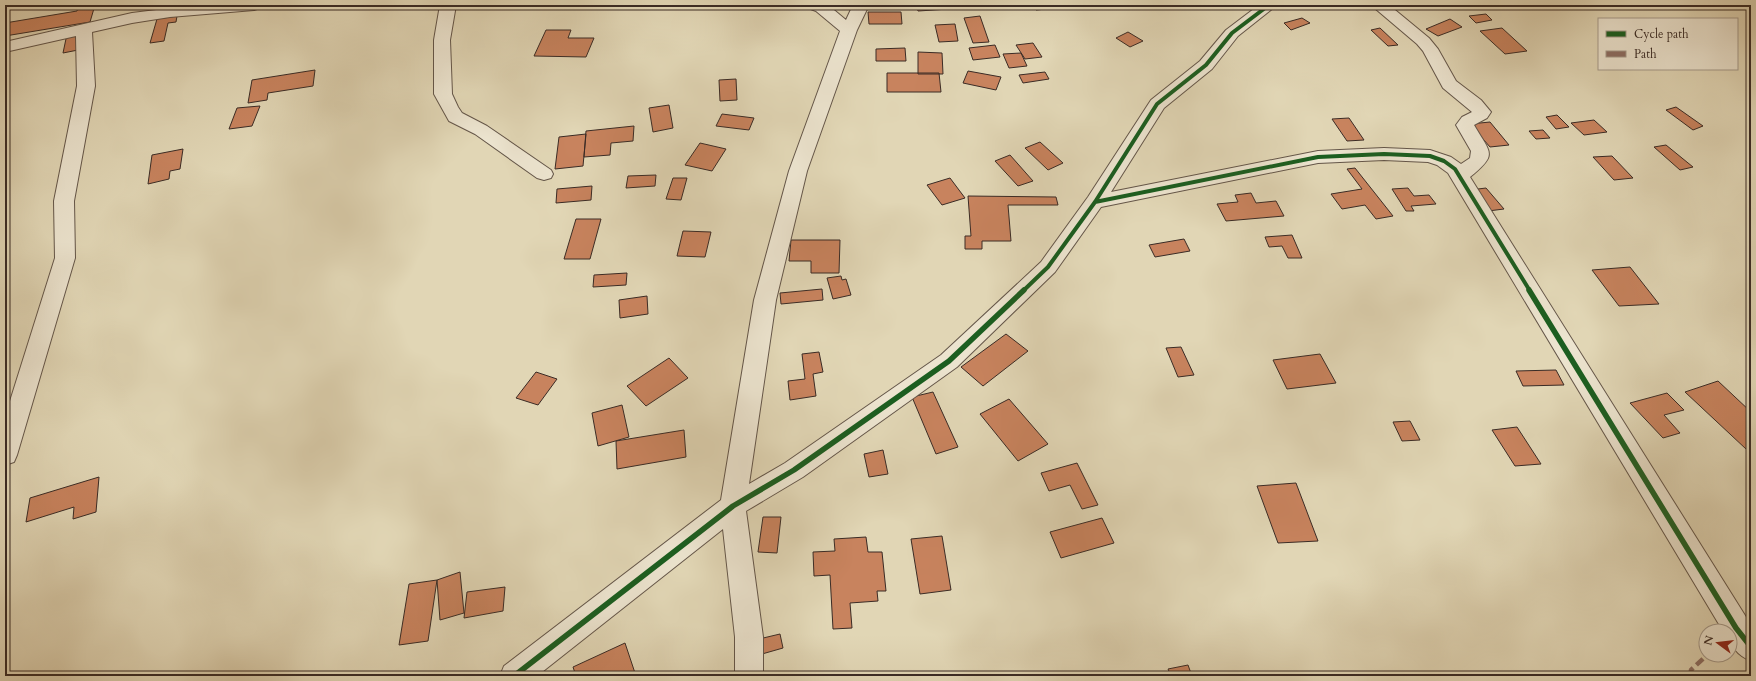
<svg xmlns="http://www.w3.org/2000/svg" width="1756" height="681" font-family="Cardo,serif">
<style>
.building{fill:#c8835e;stroke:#3a2b25}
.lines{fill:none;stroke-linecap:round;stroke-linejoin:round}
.minor-casing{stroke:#645649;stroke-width:2}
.minor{fill:#ece4cf;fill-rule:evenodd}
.quiet{stroke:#8d6e63;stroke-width:4.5;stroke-dasharray:9 4.5;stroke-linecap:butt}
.cycleway-far1-casing{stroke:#ece4cf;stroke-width:6}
.cycleway-casing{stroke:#ece4cf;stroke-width:8}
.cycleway-far1{stroke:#1b5e20;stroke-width:4}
.cycleway{stroke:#1b5e20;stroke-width:5.5}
</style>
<rect width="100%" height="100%" fill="#e1d6b5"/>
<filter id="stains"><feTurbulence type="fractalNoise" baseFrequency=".005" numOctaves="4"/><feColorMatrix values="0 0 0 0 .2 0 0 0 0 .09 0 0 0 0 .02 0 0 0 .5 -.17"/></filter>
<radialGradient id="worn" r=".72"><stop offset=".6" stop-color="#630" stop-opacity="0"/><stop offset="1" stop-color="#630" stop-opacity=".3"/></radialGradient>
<!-- building -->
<path class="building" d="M79,5H95L90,22L5,36V23L77,11Z
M916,5H948L949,9L918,11Z
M950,5H994V9H951Z
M1034,5H1056L1057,8L1036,10Z
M868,12H901L902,24H869Z
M1486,14L1492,20L1476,23L1469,16Z
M177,16L176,22L168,23L164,41L150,43L157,19Z
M980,16L989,42L973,43L964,18Z
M1302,18L1310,23L1291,30L1284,23Z
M1450,19L1462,27L1438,36L1426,29Z
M955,24L958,41L939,42L935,25Z
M1380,28L1398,45L1388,46L1371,30Z
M1502,28L1527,51L1505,54L1480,31Z
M88,30L83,49L63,53L67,34Z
M546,30H571L568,38H594L586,57L534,56Z
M1128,32L1143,41L1130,47L1116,38Z
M1033,43L1042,57L1025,59L1016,45Z
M995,45L1000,57L973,60L969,48Z
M905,48L906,61H876V49Z
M918,52L942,53L943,74H918Z
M1021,53L1027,66L1009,68L1003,54Z
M315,70L313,86L268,93L267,100L248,103L252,80Z
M968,71L1001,77L996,90L963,83Z
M1045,72L1049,79L1023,83L1019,75Z
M887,73H939L941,92H887Z
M736,79L737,100L720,101L719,80Z
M669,105L673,128L653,132L649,108Z
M260,106L252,126L229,129L237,108Z
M1676,107L1703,126L1693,130L1666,110Z
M722,114L754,118L749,130L716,126Z
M1557,115L1569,127L1556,129L1546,117Z
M1349,118L1364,140L1347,141L1332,119Z
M1594,120L1607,132L1584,135L1571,123Z
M1490,122L1509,145L1490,147L1470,124Z
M634,126L633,141L611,143L610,155L584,157L586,131Z
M1543,130L1550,138L1536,139L1529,131Z
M586,134L583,166L555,169L559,137Z
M1040,142L1063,163L1048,170L1025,148Z
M700,143L726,149L712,171L685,165Z
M1666,145L1693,167L1680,170L1654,147Z
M183,149L180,169L170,171L169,179L148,184L152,155Z
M1010,155L1033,181L1018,186L995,161Z
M1612,156L1633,178L1614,180L1593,157Z
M1355,168L1393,216L1376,219L1365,205L1342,209L1331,194L1362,189L1347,169Z
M656,175L655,186L626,188L628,176Z
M673,178H687L681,200L666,199Z
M950,178L965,198L942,205L927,185Z
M592,186L591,200L556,203L557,189Z
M1408,188L1414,196L1429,195L1436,204L1411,206L1414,211H1406L1392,189Z
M1486,188L1504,209L1488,211L1470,190Z
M1251,193L1256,203L1276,201L1284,216L1226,221L1217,204L1238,202L1235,195Z
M968,196L1056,197L1058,205H1008L1011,241H982V249H965V236H971Z
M576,219H601L590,259H564Z
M683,231L711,232L705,257L677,256Z
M1292,235L1302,258H1288L1282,246L1269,247L1265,237Z
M1184,239L1190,251L1155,257L1149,245Z
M791,240H840L839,273H811V261H789Z
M1630,267L1659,304L1619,306L1592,270Z
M627,273L626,285L593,287L594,275Z
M841,276L842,280L846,279L851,295L833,299L827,278Z
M822,289L823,300L781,304L780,293Z
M647,296L648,314L620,318L619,300Z
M1006,334L1028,351L983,386L961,367Z
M1181,347L1194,375L1178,377L1166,348Z
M819,352L823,372L813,374L816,396L790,400L788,381L805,379L802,354Z
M1320,354L1336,383L1287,389L1273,360Z
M669,358L688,378L646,406L627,386Z
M1556,370L1564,385L1523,386L1516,371Z
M536,372L557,379L538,405L516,398Z
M1718,381L1751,412V447L1746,449L1685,392Z
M933,392L958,447L936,454L912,397Z
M1667,393L1684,410L1664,415L1680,433L1663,438L1630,403Z
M1009,399L1048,444L1018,461L980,414Z
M622,405L629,437L598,446L592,413Z
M1410,421L1420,440L1402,441L1393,422Z
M1517,427L1541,464L1515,466L1492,430Z
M684,430L686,457L617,469L616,441Z
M883,450L888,474L869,477L864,454Z
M1077,463L1098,505L1082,509L1070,485L1049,491L1041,473Z
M99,477L96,512L73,519L74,507L26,522L30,498Z
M1296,483L1318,541L1278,543L1257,486Z
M763,517H781L777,553L758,552Z
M1102,518L1114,543L1061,558L1050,532Z
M942,536L951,590L920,594L911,539Z
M866,537L868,552H882L886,591H877L878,601L850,603L852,628L833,629L830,575L814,576L813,552L835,551L834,539Z
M460,572L464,613L440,620L437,580Z
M437,580L428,641L399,645L409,584Z
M505,587L503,611L464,618L467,592Z
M780,634L783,648L762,654L759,639Z
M625,643L636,676H576L573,667Z
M1188,665L1192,676H1171L1168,669Z"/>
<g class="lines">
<defs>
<path id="minor" d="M197,5H262L260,8L254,10L170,17L132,23L92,32L95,86L74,201L75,258L17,455L14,462L5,465V417L55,258L54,201L77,86L76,36L5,52V42L132,13Z
M440,5H456L450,40L452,94L458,107L462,113L487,126L551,170L553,174L551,178L544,180L537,178L475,134L449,121L434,94V40Z
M806,5H828L846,20L853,5H869L857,30L807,171L776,300L749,484L785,463L941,355L1041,262L1088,197L1151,100L1200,61L1226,30L1259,5H1277L1238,36L1212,69L1164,108L1111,192L1318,151L1384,148L1430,150L1451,157L1461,164L1470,158L1471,151L1456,125L1462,117L1472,112L1443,88L1423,51L1417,44L1371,5H1389L1429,38L1438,49L1456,81L1481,100L1491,112L1487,118L1474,125C1491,154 1498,154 1470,177L1751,625V661C1737,655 1730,647 1730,631H1723L1448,173L1437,165L1428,162L1384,160L1318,163L1101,207L1055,272L957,367L803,477L746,511L763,637V676H735V637L723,529L537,676H500L504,666L721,500L754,300L789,171L840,31L816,11L808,8Z"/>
</defs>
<!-- minor casing -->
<use href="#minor" class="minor-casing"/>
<!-- minor -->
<use href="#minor" class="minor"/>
<!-- quiet -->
<path class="quiet" d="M1690,676L1691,670L1707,655"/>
<defs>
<path id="cycleway-far1" d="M1095,202L1318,157L1384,154L1430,156L1444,161L1455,169L1530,291
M1023,291L1048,267L1095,202L1157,104L1206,65L1232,33L1269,5"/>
<path id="cycleway" d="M1529,290L1736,628L1751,647
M514,676L733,506L794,470L949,361L1024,290"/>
</defs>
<!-- cycleway-far1 casing -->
<use href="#cycleway-far1" class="cycleway-far1-casing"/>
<!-- cycleway casing -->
<use href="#cycleway" class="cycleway-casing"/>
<!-- cycleway-far1 -->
<use href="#cycleway-far1" class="cycleway-far1"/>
<!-- cycleway -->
<use href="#cycleway" class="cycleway"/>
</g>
<!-- margin -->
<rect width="1756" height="681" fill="none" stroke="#e1d6b5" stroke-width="20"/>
<rect x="6" y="6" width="1744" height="669" fill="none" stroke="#3a2b25" stroke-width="2"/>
<rect x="10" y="10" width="1736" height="661" fill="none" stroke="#3a2b25"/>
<!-- legend -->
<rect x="1598" y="18" width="140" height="52" fill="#ece4cf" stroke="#a59a8b"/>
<rect x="1606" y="31" width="20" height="6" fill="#1b5e20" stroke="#a59a8b"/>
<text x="1634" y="38" font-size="12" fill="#3a2b25">Cycle path</text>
<rect x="1606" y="51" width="20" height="6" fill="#8d6e63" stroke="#a59a8b"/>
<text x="1634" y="58" font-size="12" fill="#3a2b25">Path</text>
<!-- north arrow -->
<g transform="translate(1718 643) rotate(285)"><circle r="19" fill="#ece4cf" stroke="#a59a8b"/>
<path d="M0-3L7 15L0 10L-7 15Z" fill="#8f2418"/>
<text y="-6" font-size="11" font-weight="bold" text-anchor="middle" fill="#3a2b25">N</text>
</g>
<rect width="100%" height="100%" filter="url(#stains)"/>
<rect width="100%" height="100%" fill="url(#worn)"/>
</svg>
